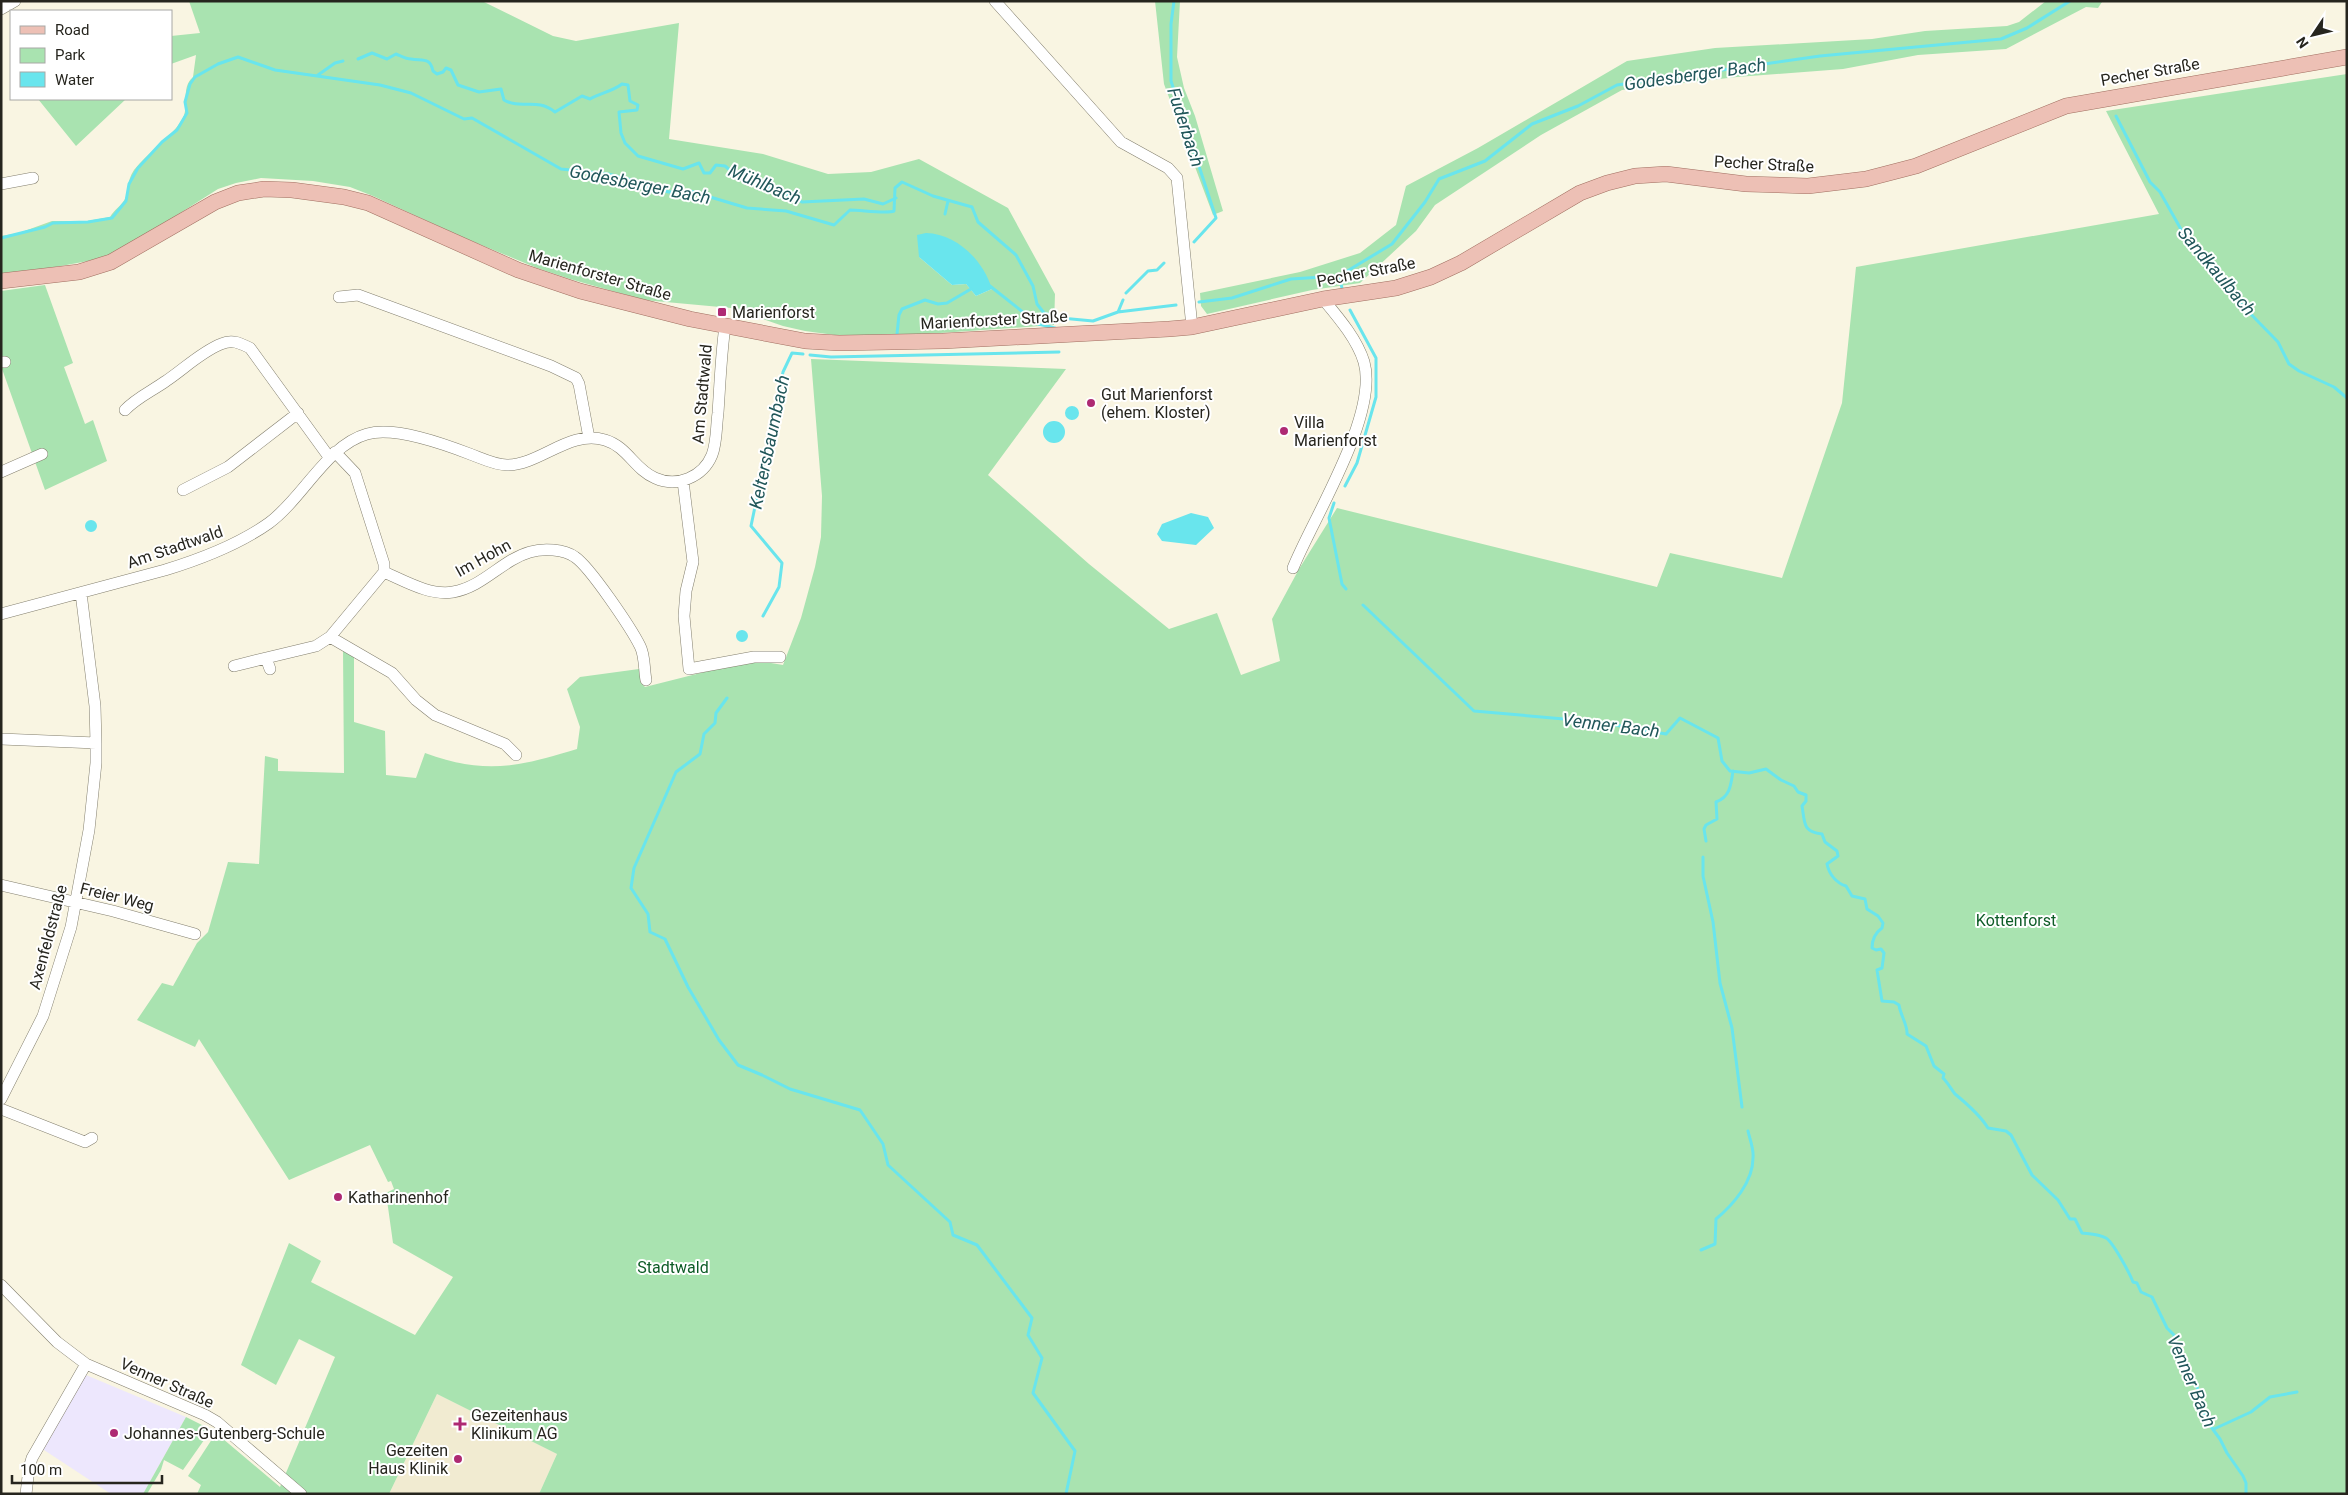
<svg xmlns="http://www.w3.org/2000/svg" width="2348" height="1495" font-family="Roboto,sans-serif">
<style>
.built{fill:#f1ebd1}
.education{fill:#ede7fd}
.green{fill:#a9e3b0;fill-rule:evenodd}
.water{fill:#69e5ed}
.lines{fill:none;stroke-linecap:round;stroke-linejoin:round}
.stream{stroke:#69e5ed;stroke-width:3}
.minor-casing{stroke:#837f6e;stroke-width:12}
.major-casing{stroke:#a06e60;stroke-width:16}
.minor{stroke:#fff;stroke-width:11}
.major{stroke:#edc0b5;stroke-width:15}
.poi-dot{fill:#ae2a73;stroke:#fff;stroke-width:2}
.labels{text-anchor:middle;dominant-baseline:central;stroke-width:4;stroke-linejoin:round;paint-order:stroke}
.street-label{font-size:16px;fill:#26251e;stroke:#fff}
.poi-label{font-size:16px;fill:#26251e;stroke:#fff;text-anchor:start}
.park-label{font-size:16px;fill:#0d5c26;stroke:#fff}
.water-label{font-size:18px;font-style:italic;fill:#21575a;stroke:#fff}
</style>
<rect width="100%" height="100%" fill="#f9f5e2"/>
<!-- built -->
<path class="built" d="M437,1394L557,1454L539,1494H389Z"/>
<!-- education -->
<path class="education" d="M86,1375L186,1417L143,1494H111L41,1448Z"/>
<!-- green -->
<path class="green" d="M189,1H482L553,36L576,41L679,23L669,139L763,154L828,174L871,172L919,159L1008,208L1055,294L1054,325L912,335L842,336L805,331L783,326L731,308L644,300L570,279L537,268L462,237L373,196L350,187L313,181L261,178L236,183L218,189L122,250L99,259L50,268L1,275V236L19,233L52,221H87L110,217C114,210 121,206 125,199C130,189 126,182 134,170C148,152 170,139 182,120C190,107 180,88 193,77L196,55L171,64V36L200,33ZM919,257L992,289L976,296L966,284L952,285Z
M1155,1H1180L1177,57L1184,88L1195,116L1223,211L1213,215L1164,84Z
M2046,1H2115L2102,2L2098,8L2086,7L2006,49L1918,55L1843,69L1737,77L1622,90L1541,135L1435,205L1416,231L1360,283L1312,290L1207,314L1201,306L1200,293L1300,272L1360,253L1396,225L1406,186L1478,148L1627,61L1715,48L1872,39L1925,31L2007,26L2019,22Z
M2347,74V1494H539L557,1454L437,1394L389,1494H197L201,1485L188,1476L216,1433L280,1487L335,1357L299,1339L276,1385L241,1365L289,1243L321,1261L311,1282L415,1335L453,1277L393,1243L386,1193L394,1189L391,1181L388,1182L370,1145L289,1180L199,1039L195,1047L137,1020L162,983L173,986L197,943L208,932L228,862L259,864L265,756L278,759V771L344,773L343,650L354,656V722L385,731L386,775L416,778L425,753C486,775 517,767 577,749L580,727L567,689L580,677L639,669L641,683L645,687L752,660L783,665L801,618L815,567L821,537L822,496L811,359L1066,369L988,475L1089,564L1169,629L1217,613L1241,675L1280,661L1272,619L1299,569L1337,508L1657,587L1670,553L1782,578L1842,403L1856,267L2159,214L2106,111Z
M38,99H126L76,146Z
M45,285L73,363L64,367L85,424L93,420L107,461L45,490L1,366V291Z
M186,1417L208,1428L209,1433L183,1470L164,1460L161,1470L147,1494H143Z"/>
<!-- water -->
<path class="water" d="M926,233C957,234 983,260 992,289L976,296L966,284L952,285L919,257L917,235Z
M1065 413a7 7 0 1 1 14 0a7 7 0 1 1-14 0Z
M1043 432a11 11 0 1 1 22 0a11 11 0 1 1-22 0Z
M1191,513L1208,517L1214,528L1196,545L1162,541L1157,534L1162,524Z
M85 526a6 6 0 1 1 12 0a6 6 0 1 1-12 0Z
M736 636a6 6 0 1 1 12 0a6 6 0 1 1-12 0Z"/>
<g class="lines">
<!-- stream -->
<path class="stream" d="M1174,1L1171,24V81L1216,218L1194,242
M358,59L372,53L387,59L396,54C401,56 406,59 411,59C423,61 430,57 433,71L437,74L443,72L446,68L451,70L458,85L479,92L501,89L504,100C521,110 537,97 555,112L582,96L590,99C601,93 613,91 622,84L628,85L630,101L638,105L637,110L619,112L621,133L625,143L638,156L683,169L699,163L704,173H710L716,165L725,166L737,176L748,174L755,183L787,194L802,202L864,199L883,204L896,198
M318,75L335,63L343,61
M2116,116L2150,182L2160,192L2187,240L2203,255L2240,303L2278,342L2289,364L2299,371L2334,387L2347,398
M945,214L948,201
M1,238L45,227L53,223L88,222L112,218L126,201L129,184L138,168L162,142L177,130L187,113L185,102L190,84L195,77L218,64L238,57L275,70L380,85L411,93L464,119L472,118L561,169L608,174L648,184L647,187L669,192L690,191L747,208L786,211L834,225L850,210C861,210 887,214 894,211L895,188L902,182L933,196L972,207L978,222L1016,255L1033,286L1037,304L1044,313L1061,318L1093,321L1118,312L1176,305
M1339,276L1342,288
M990,286L1038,324L1055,328
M1126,293L1148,271L1157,270L1164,263
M1199,302L1232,298L1291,279L1339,276L1392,244L1425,202L1439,179L1485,161L1532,124L1578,106L1617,85L1820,56L2001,39L2027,28L2070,1
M1118,312L1123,300
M897,334L899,315L902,309L925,300L938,304L947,303L971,289
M810,355L831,357L1059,352
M1345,486L1357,463L1376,397V358L1350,310
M1334,503L1329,518L1342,584L1346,589
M1363,605L1474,711L1598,722L1666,734L1680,718L1718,738L1722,761L1730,771L1749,773L1766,769L1781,780L1794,786L1798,792L1806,795V801L1802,806C1805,822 1802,832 1822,834L1825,842L1837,851L1838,856L1827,864C1829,874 1836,883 1846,886L1852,896L1865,899L1867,909L1878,916L1883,923L1882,928C1875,933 1872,940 1872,948L1876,950L1881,949L1884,953L1882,968L1877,970L1882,1001L1894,1002L1899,1005C1900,1014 1908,1026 1907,1034L1926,1046L1934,1066L1944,1074L1943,1078C1948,1083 1951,1089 1955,1094C1966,1103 1980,1115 1988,1128L2006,1131L2011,1135L2032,1175L2058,1200L2070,1219H2075L2082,1233C2091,1234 2099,1234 2106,1238C2113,1242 2130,1274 2133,1282L2137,1283L2141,1292L2152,1297L2167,1328L2174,1335V1340L2190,1375L2196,1383L2206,1420L2220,1439L2227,1453L2243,1476L2246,1483V1494
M763,616L779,587L782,563L751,526L783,372L792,353L803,354
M727,698L716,713L715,723L704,734L700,754L676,772L634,868L631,888L648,914L650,932L665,939L688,987L719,1040L738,1065L762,1075
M1706,841L1704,829L1706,825L1717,819L1716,802C1730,797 1731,785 1733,771
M1703,857V876L1713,922L1720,983L1732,1028L1742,1107
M764,1076L790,1089L860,1110L883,1144L888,1165L950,1222L953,1235L977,1245L1032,1318L1028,1335L1042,1358L1033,1393L1075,1451L1066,1494
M1701,1250L1715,1244L1716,1219C1733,1205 1753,1182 1753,1158C1754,1149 1750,1140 1748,1131
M2214,1429L2251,1412L2270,1397L2297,1392"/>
<defs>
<path id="minor" d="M995,1L1121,142L1168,168L1177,178L1192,327
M1,9L15,1
M1,184L33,178
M339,297L358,295L551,366L576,378L579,384L589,438
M1,362H5
M125,410C136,398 152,391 166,381C184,369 201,352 221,344C232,339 240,343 250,348L329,457
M1,472L42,454
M683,481L693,562L686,591L684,616L689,669L754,657H780
M183,490L228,467L298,413
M1293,568C1313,518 1379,415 1364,362C1357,339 1338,317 1323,299
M384,572C405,581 430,596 453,592C483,587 502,560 530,552C543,548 564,549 575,557C590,567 631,628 640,646C645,655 644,670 646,680
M1,614L165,570C201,559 238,545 269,523C303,498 327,445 367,434C395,426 444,444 470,454C481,458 495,465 507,465C540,465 570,429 605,440C628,447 634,469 655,478C677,488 703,477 712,455C717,442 716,427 718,413C720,384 721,355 725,326
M330,637L392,673L416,700L435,715L505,744L516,755
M234,666L266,658
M270,669L266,658L316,646L330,637L384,572V564L355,473L335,452
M1,739L96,743
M1,885L113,911L195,934
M1,1099L43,1016L71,927L89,830L96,763V743L95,706L81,593
M1,1109L85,1142L92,1138
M1,1285L57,1342L86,1364L205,1415L217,1422L301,1494
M26,1494L29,1468L32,1458L86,1364"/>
<path id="major" d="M1,281L79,272L111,262L215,202L238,193L264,189L292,190L344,197L368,203L518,270L580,291L690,319L805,341L839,343L943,341L1169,329L1192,327L1323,299L1396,288L1431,277L1461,263L1580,193L1607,183L1635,176L1666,174L1746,184L1808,186L1866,179L1916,166L2066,106L2347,57"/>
</defs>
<!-- minor casing -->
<use href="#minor" class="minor-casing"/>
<!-- major casing -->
<use href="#major" class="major-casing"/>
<!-- minor -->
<use href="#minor" class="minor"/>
<!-- major -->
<use href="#major" class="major"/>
</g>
<!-- markers -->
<g class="poi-dot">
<rect x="717" y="307" width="10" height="10" rx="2.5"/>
<circle cx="1091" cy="403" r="5"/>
<circle cx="1284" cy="431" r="5"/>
<circle cx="338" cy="1197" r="5"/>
<path d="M457.5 1416.5h5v5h5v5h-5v5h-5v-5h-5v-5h5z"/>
<circle cx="114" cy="1433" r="5"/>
<circle cx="458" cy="1459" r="5"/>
</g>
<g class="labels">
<!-- street labels -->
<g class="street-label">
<text transform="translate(2150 72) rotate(-10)">Pecher Straße</text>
<text transform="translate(1764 164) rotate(3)">Pecher Straße</text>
<text transform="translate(1366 272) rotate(-11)">Pecher Straße</text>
<text transform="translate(600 275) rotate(16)">Marienforster Straße</text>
<text transform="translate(994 320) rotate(-3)">Marienforster Straße</text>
<text transform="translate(702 394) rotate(-85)">Am Stadtwald</text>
<text transform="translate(175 547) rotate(-19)">Am Stadtwald</text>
<text transform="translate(483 558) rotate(-29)">Im Hohn</text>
<text transform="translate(117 897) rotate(14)">Freier Weg</text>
<text transform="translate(48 937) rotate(-75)">Axenfeldstraße</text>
<text transform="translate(167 1383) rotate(24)">Venner Straße</text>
</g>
<!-- poi labels -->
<g class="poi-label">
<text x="732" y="312">Marienforst</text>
<text x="1101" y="394">Gut Marienforst<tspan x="1101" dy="18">(ehem. Kloster)</tspan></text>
<text x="1294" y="422">Villa<tspan x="1294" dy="18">Marienforst</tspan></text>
<text x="348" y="1197">Katharinenhof</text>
<text x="471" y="1415">Gezeitenhaus<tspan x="471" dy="18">Klinikum AG</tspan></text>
<text x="124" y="1433">Johannes-Gutenberg-Schule</text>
<text x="448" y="1450" text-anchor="end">Gezeiten<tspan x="448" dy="18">Haus Klinik</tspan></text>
</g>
<!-- park labels -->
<g class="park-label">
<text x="2016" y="920">Kottenforst</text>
<text x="673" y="1267">Stadtwald</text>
</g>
<!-- water labels -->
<g class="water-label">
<text transform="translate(1695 74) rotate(-8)">Godesberger Bach</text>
<text transform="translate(1186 127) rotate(72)">Fuderbach</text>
<text transform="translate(640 184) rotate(11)">Godesberger Bach</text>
<text transform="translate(765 184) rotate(23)">Mühlbach</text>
<text transform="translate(2217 271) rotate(50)">Sandkaulbach</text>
<text transform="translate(769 442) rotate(-78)">Keltersbaumbach</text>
<text transform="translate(1611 725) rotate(7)">Venner Bach</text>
<text transform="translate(2192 1381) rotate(67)">Venner Bach</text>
</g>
</g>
<!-- border -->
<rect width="2348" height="1495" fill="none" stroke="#26251e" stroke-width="5"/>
<!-- legend -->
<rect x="10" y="10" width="162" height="90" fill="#ffffff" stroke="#a8a8a5"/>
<rect x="20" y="26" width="25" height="8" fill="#edc0b5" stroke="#a8a8a5"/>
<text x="55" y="35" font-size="15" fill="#26251e">Road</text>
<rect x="20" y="48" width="25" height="15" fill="#a9e3b0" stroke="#a8a8a5"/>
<text x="55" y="60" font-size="15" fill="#26251e">Park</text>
<rect x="20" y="72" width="25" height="15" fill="#69e5ed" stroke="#a8a8a5"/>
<text x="55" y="85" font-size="15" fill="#26251e">Water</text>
<!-- north arrow -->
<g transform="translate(2313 35) rotate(235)" stroke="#ffffff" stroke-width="4" paint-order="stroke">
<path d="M0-4L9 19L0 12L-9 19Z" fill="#26251e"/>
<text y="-8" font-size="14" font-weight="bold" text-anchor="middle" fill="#26251e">N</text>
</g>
<!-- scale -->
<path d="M12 1475v8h150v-8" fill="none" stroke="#26251e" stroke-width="2.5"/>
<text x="20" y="1475" font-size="15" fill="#26251e" stroke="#ffffff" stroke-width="4" paint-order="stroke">100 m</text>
</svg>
